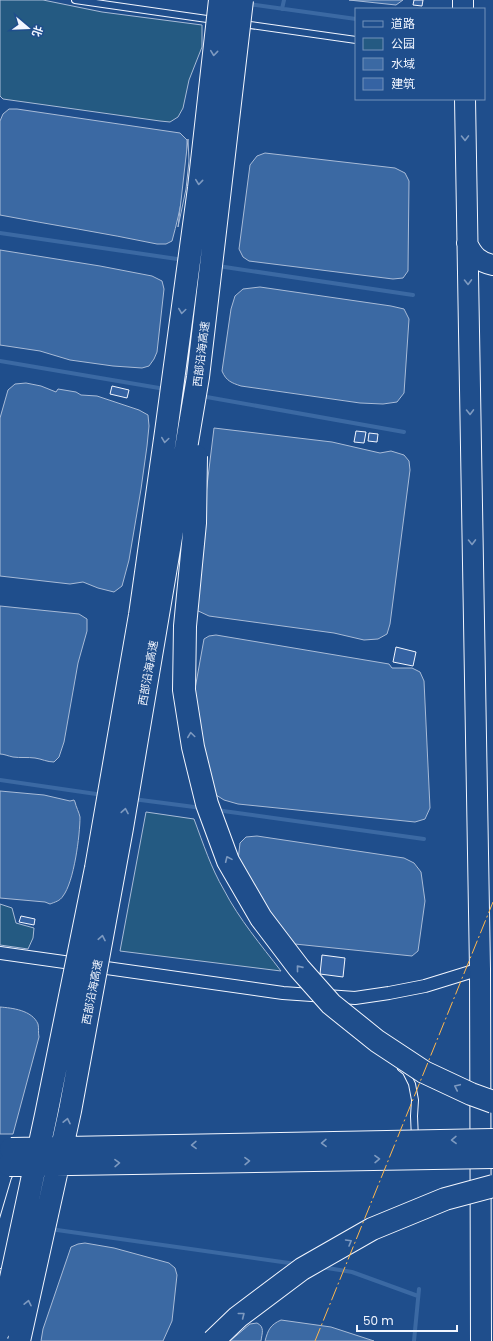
<svg xmlns="http://www.w3.org/2000/svg" width="493" height="1341" font-family="Poppins,'Noto Sans SC',sans-serif">
<style>
.green{fill:#245a82;stroke:#a8bbd7}
.water{fill:#3b69a3;stroke:#a8bbd7}
.pier{fill:#1f4e8c;stroke:#a8bbd7}
.lines{fill:none;stroke-linecap:round;stroke-linejoin:round}
.stream{stroke:#3b69a3;stroke-width:4}
.building{fill:#3563a3;stroke:#f2f6ff}
.service-casing{stroke:#f2f6ff;stroke-width:8}
.minor-casing{stroke:#f2f6ff;stroke-width:14}
.trunk-casing{stroke:#f2f6ff;stroke-width:22}
.motorway-casing{stroke:#f2f6ff;stroke-width:24}
.service{stroke:#1f4e8c;stroke-width:6}
.minor{stroke:#1f4e8c;stroke-width:12}
.trunk{stroke:#1f4e8c;stroke-width:20}
.motorway{stroke:#1f4e8c;stroke-width:22}
.motorway-bridge-casing{stroke:#f2f6ff;stroke-width:24;stroke-linecap:butt}
.motorway-bridge{stroke:#1f4e8c;stroke-width:22}
.power{stroke:#ffb74d;stroke-width:1;stroke-dasharray:14 3 2 3;stroke-linecap:butt}
.oneway{stroke:#7e9ac0}
.labels{text-anchor:middle;dominant-baseline:central;stroke-width:3;stroke-linejoin:round;paint-order:stroke}
.street-label{font-size:11px;fill:#f2f6ff;stroke:#1f4e8c}
</style>
<rect width="100%" height="100%" fill="#1f4e8c"/>
<!-- green -->
<path class="green" d="M0,0H43L102,12L202,25V47L189,80L183,108L178,117L170,122L160,121L3,99L0,96Z
M146,812L194,819C203,843 211,868 224,890C239,919 261,945 281,971L120,951Z
M0,904L12,908L16,923L34,928L33,938L28,949L0,945Z"/>
<!-- water -->
<path class="water" d="M349,0H403L396,5Z
M9,109H17L180,133L187,140C188,174 181,208 172,241L166,244H157C105,233 52,225 0,215V121L3,114Z
M265,153L395,168L405,173L409,181L408,271L403,278L393,279L249,261L243,257L239,249L250,165L257,156Z
M0,250L100,266L152,276L162,281L164,289L157,352L154,359L149,366L142,368L113,366L70,360L40,351L0,345Z
M260,287L391,306L404,309L409,319L404,393L397,402L383,404L360,403L241,386C232,383 226,381 222,371L231,309L235,296L243,289Z
M26,383L41,386L56,392L58,389L76,392L81,395L97,396L139,410L148,415L149,426L147,446L141,489L129,560L122,586L114,592L98,588L83,582L70,584L0,576V418L8,390L15,384Z
M214,428L332,442L380,453L391,451L404,455L409,461L410,470L390,624L387,634L378,639L364,640L334,633L209,616L194,609L196,576Z
M0,606L79,614L87,619V631L78,663L64,742L59,757L54,762C47,762 42,759 35,758C28,757 20,758 13,757C8,756 4,754 0,754Z
M216,635L389,664L392,668H412L420,672L424,681L430,808L425,819L415,822L238,804L224,800L213,793L193,700L204,639L209,636Z
M0,791L44,795L70,801L74,800L75,802C76,807 79,812 80,817C80,835 74,882 63,896C60,901 55,902 50,904L45,902L0,898Z
M257,836L404,858L414,863L421,872L425,901L418,951L412,956L285,943L237,869L240,843L246,837Z
M0,1007C12,1008 32,1010 38,1024C39,1028 38,1033 39,1037L13,1134H0Z
M85,1243L114,1248L169,1263L175,1268L177,1275L172,1321L163,1341H41L43,1329L71,1247L78,1244Z
M281,1320L331,1327L374,1341H265C268,1330 270,1325 281,1320Z
M257,1323C265,1327 262,1333 261,1341H230L250,1324Z"/>
<!-- pier -->
<path class="pier" d="M188,139L189,161L186,189L178,227Z"/>
<g class="lines">
<!-- stream -->
<path class="stream" d="M248,4L356,19
M282,9L284,0
M0,233L184,260
M218,266L413,295
M0,361L165,389
M201,396L404,432
M0,780L103,795
M133,799L202,808
M216,810L424,839
M50,1229L296,1264
M321,1267L352,1272L418,1296
M414,1341L419,1289"/>
</g>
<!-- building -->
<path class="building" d="M414,0H423L422,6L413,5Z
M112,386L129,390L127,398L110,394Z
M356,431L366,432L364,443L354,442Z
M369,433L378,434L377,442L368,441Z
M396,647L416,652L413,666L393,662Z
M21,916L35,919L34,925L19,922Z
M322,955L345,958L343,977L320,974Z"/>
<g class="lines">
<defs>
<path id="service" d="M75,0L214,20
M243,24L356,40
M401,1068L406,1072L412,1084L415,1100L414,1116L415,1139"/>
<path id="minor" d="M0,953L283,993L355,998L389,993L425,986L480,969"/>
<path id="trunk" d="M463,0V9
M465,99L480,969L481,1341
M467,243C473,256 479,262 493,265"/>
<path id="motorway" d="M0,1257L22,1183L27,1172L29,1170"/>
</defs>
<!-- service casing -->
<use href="#service" class="service-casing"/>
<!-- minor casing -->
<use href="#minor" class="minor-casing"/>
<!-- trunk casing -->
<use href="#trunk" class="trunk-casing"/>
<!-- motorway casing -->
<use href="#motorway" class="motorway-casing"/>
<!-- service -->
<use href="#service" class="service"/>
<!-- minor -->
<use href="#minor" class="minor"/>
<!-- trunk -->
<use href="#trunk" class="trunk"/>
<!-- motorway -->
<use href="#motorway" class="motorway"/>
<defs>
<path id="motorway-bridge" d="M196,456L195,523L185,626L184,690L193,747L207,804L228,861L261,918L299,968L331,1004L377,1041L424,1072L471,1094L493,1102
M11,1149L493,1140
M9,1165L493,1157
M0,1329L46,1115L96,868L140,615L166,432L199,188L220,0
M19,1341L70,1111L122,828L198,377L242,0
M213,1341L238,1317L302,1269L372,1229L445,1199L493,1186"/>
</defs>
<!-- motorway-bridge casing -->
<use href="#motorway-bridge" class="motorway-bridge-casing"/>
<!-- motorway-bridge -->
<use href="#motorway-bridge" class="motorway-bridge"/>
<!-- power -->
<path class="power" d="M315,1341L493,902"/>
</g>
<!-- one-way arrows -->
<defs><path id="oneway-chevron" d="M-2-3.5L2.5 0L-2 3.5" fill="none" stroke-width="1.6" stroke-linecap="round" stroke-linejoin="round"/></defs>
<g class="oneway">
<use href="#oneway-chevron" transform="translate(214 53) rotate(96)"/>
<use href="#oneway-chevron" transform="translate(465 138) rotate(89)"/>
<use href="#oneway-chevron" transform="translate(199 182) rotate(96)"/>
<use href="#oneway-chevron" transform="translate(468 282) rotate(89)"/>
<use href="#oneway-chevron" transform="translate(182 311) rotate(98)"/>
<use href="#oneway-chevron" transform="translate(470 412) rotate(89)"/>
<use href="#oneway-chevron" transform="translate(165 440) rotate(98)"/>
<use href="#oneway-chevron" transform="translate(472 542) rotate(89)"/>
<use href="#oneway-chevron" transform="translate(191 735) rotate(-98)"/>
<use href="#oneway-chevron" transform="translate(125 811) rotate(-80)"/>
<use href="#oneway-chevron" transform="translate(228 859) rotate(-114)"/>
<use href="#oneway-chevron" transform="translate(102 938) rotate(-79)"/>
<use href="#oneway-chevron" transform="translate(299 968) rotate(-129)"/>
<use href="#oneway-chevron" transform="translate(457 1087) rotate(-155)"/>
<use href="#oneway-chevron" transform="translate(67 1121) rotate(-78)"/>
<use href="#oneway-chevron" transform="translate(454 1140) rotate(179)"/>
<use href="#oneway-chevron" transform="translate(324 1143) rotate(179)"/>
<use href="#oneway-chevron" transform="translate(194 1145) rotate(179)"/>
<use href="#oneway-chevron" transform="translate(377 1159) rotate(-1)"/>
<use href="#oneway-chevron" transform="translate(247 1161) rotate(-1)"/>
<use href="#oneway-chevron" transform="translate(117 1163) rotate(-1)"/>
<use href="#oneway-chevron" transform="translate(349 1242) rotate(-30)"/>
<use href="#oneway-chevron" transform="translate(28 1303) rotate(-78)"/>
<use href="#oneway-chevron" transform="translate(242 1315) rotate(-38)"/>
</g>
<g class="labels">
<!-- street labels -->
<g class="street-label">
<text transform="translate(201 354) rotate(-83)">西部沿海高速</text>
<text transform="translate(148 673) rotate(-80)">西部沿海高速</text>
<text transform="translate(92 992) rotate(-79)">西部沿海高速</text>
</g>
</g>
<!-- legend -->
<rect x="355" y="8" width="130" height="92" fill="#1f4e8c" stroke="#7391ba"/>
<rect x="363" y="21" width="20" height="6" fill="#1f4e8c" stroke="#7391ba"/>
<text x="391" y="28" font-size="12" fill="#f2f6ff">道路</text>
<rect x="363" y="38" width="20" height="12" fill="#245a82" stroke="#7391ba"/>
<text x="391" y="48" font-size="12" fill="#f2f6ff">公园</text>
<rect x="363" y="58" width="20" height="12" fill="#3b69a3" stroke="#7391ba"/>
<text x="391" y="68" font-size="12" fill="#f2f6ff">水域</text>
<rect x="363" y="78" width="20" height="12" fill="#3563a3" stroke="#7391ba"/>
<text x="391" y="88" font-size="12" fill="#f2f6ff">建筑</text>
<!-- north arrow -->
<g transform="translate(28 28) rotate(109)" stroke="#1f4e8c" stroke-width="3" paint-order="stroke">
<path d="M0-3L7 15L0 10L-7 15Z" fill="#f2f6ff"/>
<text y="-6" font-size="11" font-weight="bold" text-anchor="middle" fill="#f2f6ff">北</text>
</g>
<!-- scale -->
<path d="M357 1325v6h100v-6" fill="none" stroke="#f2f6ff" stroke-width="2"/>
<text x="363" y="1325" font-size="12" fill="#f2f6ff" stroke="#1f4e8c" stroke-width="3" paint-order="stroke">50 m</text>
</svg>
